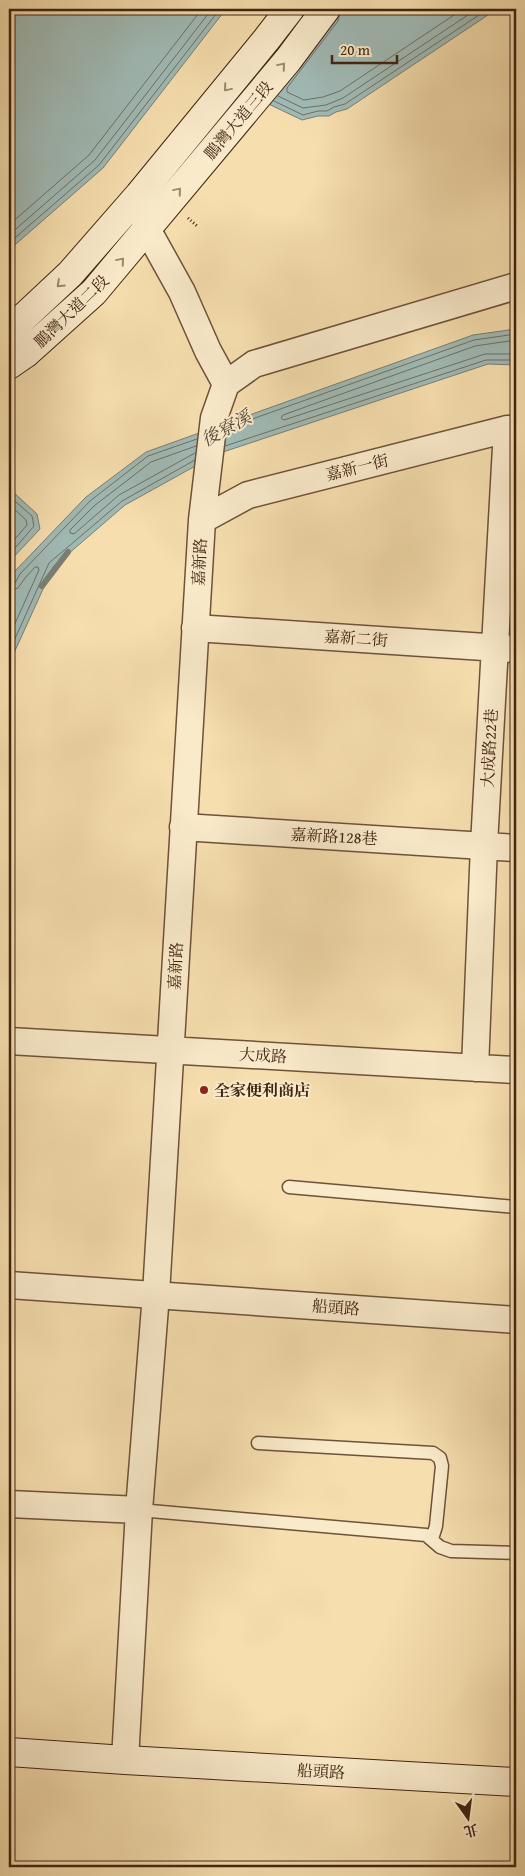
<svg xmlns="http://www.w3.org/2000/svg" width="525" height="1876" font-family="'Gentium Book Plus','Noto Serif TC',serif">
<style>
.water{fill:#a0bab5;stroke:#7a7e74}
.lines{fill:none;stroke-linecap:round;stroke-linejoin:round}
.shore{stroke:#706f64;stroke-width:1}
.stream{stroke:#7a7e74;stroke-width:6}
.lane-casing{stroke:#6e5239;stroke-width:15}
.street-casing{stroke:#6e5239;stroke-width:29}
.secondary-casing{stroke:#412412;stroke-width:30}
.path{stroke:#412412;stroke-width:3;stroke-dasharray:1 2.5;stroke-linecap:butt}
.lane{stroke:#f9eaca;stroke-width:12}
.street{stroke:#f9eaca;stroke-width:26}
.secondary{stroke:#f9eaca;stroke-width:28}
.oneway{stroke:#9d876e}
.poi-dot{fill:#8f2418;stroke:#f9eaca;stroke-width:2}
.labels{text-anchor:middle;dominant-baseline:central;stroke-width:4;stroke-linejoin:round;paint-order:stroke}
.street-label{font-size:16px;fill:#412412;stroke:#f9eaca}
.poi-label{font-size:16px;font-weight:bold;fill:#412412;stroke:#f9eaca;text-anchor:start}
.water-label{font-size:18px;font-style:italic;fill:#594a3b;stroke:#f9eaca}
</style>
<rect width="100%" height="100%" fill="#f6deae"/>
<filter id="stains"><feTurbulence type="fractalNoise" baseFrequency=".004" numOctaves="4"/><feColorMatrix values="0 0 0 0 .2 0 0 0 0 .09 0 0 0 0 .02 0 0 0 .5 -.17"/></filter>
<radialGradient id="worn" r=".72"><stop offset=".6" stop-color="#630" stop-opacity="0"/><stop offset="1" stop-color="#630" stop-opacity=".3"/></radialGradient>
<!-- water -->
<path class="water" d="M9,9H226L103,168L9,250Z
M324,9H497L347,109L336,112L329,116H318L302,120L256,98Z
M516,329V365L488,364L217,454L125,505L53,567L9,664V583L15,571L86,497L146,452L473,335Z
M9,491H12L37,514L40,529L9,562Z"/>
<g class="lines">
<!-- shore -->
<path class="shore" d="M341,9L338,21L287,88V92L304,100L323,97L340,91L463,9
M278,96L303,108L326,105L343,98L477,9
M274,101L303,115L318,111H327L334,107L345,104L488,9
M9,225L89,155L202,9
M9,235L95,160L212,9
M9,243L99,165L220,9
M516,340L475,346L283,415L281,418L284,420L485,354H516
M227,428L474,340L516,334
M225,446L486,360H516
M195,453L119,495L74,534L70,533V530L94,506L151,462L196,446
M9,496L32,516L34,526L9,555
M9,504L26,520L27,525L9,546
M9,585L15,583L20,574L90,501L148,456L197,439
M9,591L18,588L25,578L35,567H38L39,570L9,637
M9,652L49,563L122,501L195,460"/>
<!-- stream -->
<path class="stream" d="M42,586L68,552"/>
<defs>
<path id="lane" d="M289,1187L516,1207
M258,1443L433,1453L440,1458L442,1466L436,1526L432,1539
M139,1510L426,1535L440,1547L451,1551L516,1553"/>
<path id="street" d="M142,209L147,229L182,292L208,351L226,384
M202,520L248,495L507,429L516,430
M195,628L516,649
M183,827L516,848
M9,1041L516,1070
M475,1068L484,845L507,429
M9,1285L516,1320
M9,1504L139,1510
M125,1760L139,1510L156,1294L202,520L214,418L226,384L254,364L516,286"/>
<path id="secondary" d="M9,331L70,274L139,195L266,40L290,9
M9,365L25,354L94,292L288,60L326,9
M9,1752L125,1760L516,1782"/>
</defs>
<!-- lane casing -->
<use href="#lane" class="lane-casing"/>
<!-- street casing -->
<use href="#street" class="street-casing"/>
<!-- secondary casing -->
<use href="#secondary" class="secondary-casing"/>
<!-- path -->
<path class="path" d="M188,218L197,226"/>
<!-- lane -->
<use href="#lane" class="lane"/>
<!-- street -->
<use href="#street" class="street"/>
<!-- secondary -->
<use href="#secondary" class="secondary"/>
</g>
<!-- one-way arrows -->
<defs><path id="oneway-chevron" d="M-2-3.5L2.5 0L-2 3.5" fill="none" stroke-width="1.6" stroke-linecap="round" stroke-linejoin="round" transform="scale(1.25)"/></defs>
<g class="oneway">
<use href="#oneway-chevron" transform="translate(282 66) rotate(-50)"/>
<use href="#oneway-chevron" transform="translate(227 88) rotate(130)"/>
<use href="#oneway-chevron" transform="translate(178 191) rotate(-50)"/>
<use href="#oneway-chevron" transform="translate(121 261) rotate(-50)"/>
<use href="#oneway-chevron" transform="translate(60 284) rotate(137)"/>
</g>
<!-- markers -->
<circle class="poi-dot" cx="204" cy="1090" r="5"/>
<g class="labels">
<!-- street labels -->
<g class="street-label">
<text transform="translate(238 120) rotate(-50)">鵬灣大道三段</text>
<text transform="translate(71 311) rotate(-44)">鵬灣大道二段</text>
<text transform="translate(357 467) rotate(-14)">嘉新一街</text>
<text transform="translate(199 562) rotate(-87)">嘉新路</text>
<text transform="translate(356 638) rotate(4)">嘉新二街</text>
<text transform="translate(489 748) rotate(-87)">大成路22巷</text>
<text transform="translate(334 836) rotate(3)">嘉新路128巷</text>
<text transform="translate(175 966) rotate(-87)">嘉新路</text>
<text transform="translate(263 1055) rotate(3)">大成路</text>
<text transform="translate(336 1307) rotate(4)">船頭路</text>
<text transform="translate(321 1771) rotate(3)">船頭路</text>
</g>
<!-- poi labels -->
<g class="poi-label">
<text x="214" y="1090">全家便利商店</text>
</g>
<!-- water labels -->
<g class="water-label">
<text transform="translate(226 428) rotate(-29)">後寮溪</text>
</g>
</g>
<!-- margin -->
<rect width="525" height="1876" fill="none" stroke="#f6deae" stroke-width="30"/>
<rect x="10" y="10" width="505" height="1856" fill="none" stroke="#412412" stroke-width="2.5"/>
<rect x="15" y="15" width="495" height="1846" fill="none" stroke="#412412"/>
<!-- north arrow -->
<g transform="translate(468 1818) rotate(166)" stroke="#f9eaca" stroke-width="4" paint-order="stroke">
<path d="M0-4L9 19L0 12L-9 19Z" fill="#412412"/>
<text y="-8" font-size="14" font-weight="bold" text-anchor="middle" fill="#412412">北</text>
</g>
<!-- scale -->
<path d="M332 55v8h65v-8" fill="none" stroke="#412412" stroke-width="2.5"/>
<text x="340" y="55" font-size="15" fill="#412412" stroke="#f9eaca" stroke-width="4" paint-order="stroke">20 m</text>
<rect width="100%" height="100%" filter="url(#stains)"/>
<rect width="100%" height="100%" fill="url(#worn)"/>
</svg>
